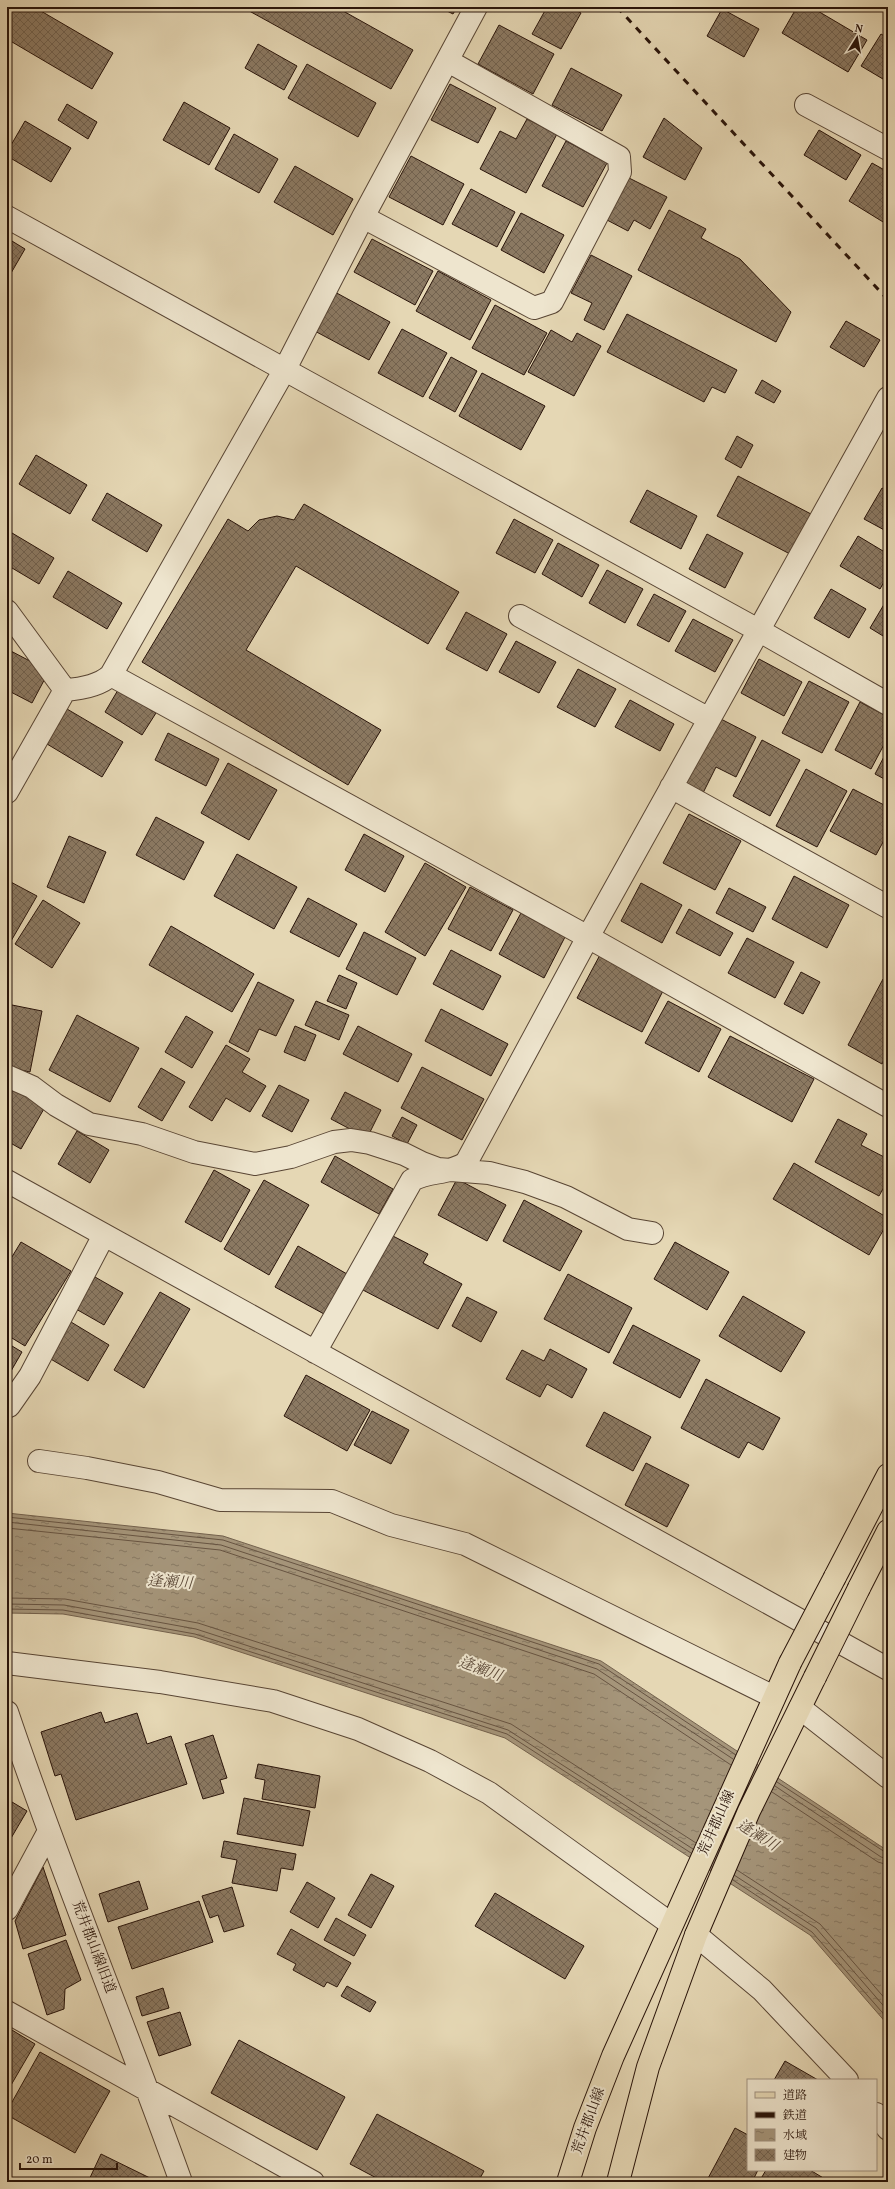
<svg xmlns="http://www.w3.org/2000/svg" width="895" height="2189" font-family="Vollkorn,'Noto Serif JP',serif">
<style>
.water{fill:url(#water-ripples);stroke:#73614d}
.lines{fill:none;stroke-linecap:round;stroke-linejoin:round}
.shore{stroke:#675442;stroke-width:1}
.building{fill:url(#building-cross-hatch);stroke:#29140a}
.minor-casing{stroke:#584534;stroke-width:24}
.major-casing{stroke:#29140a;stroke-width:24}
.minor{stroke:#eee5ce;stroke-width:22}
.major{stroke:#e5d7b4;stroke-width:22}
.rail{stroke:#29140a;stroke-width:3;stroke-dasharray:7 7;stroke-linecap:butt}
.major-bridge-casing{stroke:#29140a;stroke-width:24;stroke-linecap:butt}
.major-bridge{stroke:#e5d7b4;stroke-width:22}
.labels{text-anchor:middle;dominant-baseline:central;stroke-width:4;stroke-linejoin:round;paint-order:stroke}
.street-label{font-size:14px;fill:#29140a;stroke:#eee5ce}
.water-label{font-size:15px;font-style:italic;fill:#5b4837;stroke:#eee5ce}
</style>
<defs>
<pattern id="water-ripples" width="26" height="14" patternUnits="userSpaceOnUse"><rect width="26" height="14" fill="#a5957a"/><path d="M2 4q2-2 4 0t4 0M15 11q2-2 4 0t4 0" fill="none" stroke="#867862"/></pattern>
<pattern id="building-cross-hatch" width="8" height="8" patternUnits="userSpaceOnUse"><rect width="8" height="8" fill="#8b7962"/><path d="M0 0l8 8M0 8l8-8" fill="none" stroke="#72624f"/></pattern>
</defs>
<rect width="100%" height="100%" fill="#e5d7b4"/>
<filter id="stains"><feTurbulence type="fractalNoise" baseFrequency=".005" numOctaves="4"/><feColorMatrix values="0 0 0 0 .2 0 0 0 0 .09 0 0 0 0 .02 0 0 0 .5 -.17"/></filter>
<radialGradient id="worn" r=".72"><stop offset=".6" stop-color="#630" stop-opacity="0"/><stop offset="1" stop-color="#630" stop-opacity=".3"/></radialGradient>
<!-- water -->
<path class="water" d="M7,1513L223,1536L601,1661L888,1851V2025L810,1935L505,1738L194,1637L63,1614L7,1613Z"/>
<g class="lines">
<!-- shore -->
<path class="shore" d="M7,1517L223,1540L599,1664L736,1755
M7,1522L221,1545L597,1669L733,1759
M7,1528L220,1550L594,1674L731,1765
M7,1598L65,1599L198,1623L511,1724L696,1843
M7,1604L64,1605L196,1629L508,1730L693,1849
M7,1609L63,1610L195,1634L507,1734L691,1853
M777,1782L888,1854
M775,1786L881,1857L888,1859
M772,1792L878,1862L888,1865
M737,1870L820,1924L888,2002
M734,1875L816,1928L888,2011
M733,1880L812,1932L888,2019"/>
</g>
<!-- building -->
<path class="building" d="M7,7H34L113,53L92,89L7,39Z
M242,7H336L413,50L391,89Z
M439,7H457L453,14Z
M547,7H570L581,13L561,49L532,34Z
M797,7H811L867,40L848,72L782,33Z
M722,9L759,29L744,57L707,36Z
M499,25L554,54L533,94L478,64Z
M881,34L888,38V82L861,66Z
M258,44L297,66L284,90L245,68Z
M307,64L376,103L358,137L288,98Z
M571,68L622,95L602,131L552,105Z
M450,84L496,108L478,143L431,120Z
M184,102L230,128L209,165L163,140Z
M67,104L97,122L88,139L58,120Z
M664,118L702,148L685,180L643,157Z
M527,119L557,134L526,193L480,169L500,131L516,139Z
M25,121L71,148L51,182L7,156V152Z
M819,130L861,155L846,180L804,155Z
M234,134L278,159L259,193L215,169Z
M566,141L607,163L583,207L542,186Z
M411,156L464,184L443,225L389,197Z
M872,163L888,172V225L849,201Z
M295,166L353,199L333,235L274,202Z
M629,178L667,197L650,229L634,220L628,231L607,220Z
M471,189L515,212L497,247L452,224Z
M669,210L706,229L701,238L740,259L791,312L776,342L638,270Z
M521,213L564,235L544,273L501,250Z
M7,238L25,249L7,280Z
M372,239L433,271L415,305L354,272Z
M591,255L632,276L604,330L584,320L592,303L571,293Z
M438,271L491,300L470,340L416,311Z
M333,291L390,322L369,360L311,329Z
M495,305L547,333L524,375L472,348Z
M627,314L737,370L725,393L712,387L704,402L607,352Z
M846,321L880,340L864,367L830,347Z
M402,329L447,353L423,397L378,373Z
M551,330L572,342L577,333L601,346L574,396L528,372Z
M451,357L477,371L455,412L429,398Z
M482,373L545,406L521,450L459,416Z
M762,380L781,391L774,403L755,393Z
M737,436L753,445L741,468L725,459Z
M36,455L87,485L70,514L19,484Z
M738,476L811,514L790,554L717,516Z
M882,488L888,491V532L864,519Z
M647,490L697,516L681,549L630,522Z
M107,493L162,525L147,552L92,520Z
M304,504L459,592L428,644L296,566L246,650L381,730L348,785L142,662L228,519L248,531L259,520L277,516L294,520Z
M514,519L553,540L535,573L496,553Z
M7,530L54,558L39,584L7,565Z
M707,534L743,553L725,588L689,569Z
M858,536L888,554V575L880,589L840,566Z
M558,543L599,565L582,597L542,574Z
M607,570L643,589L625,623L589,603Z
M68,571L122,603L107,629L53,597Z
M831,589L866,609L849,638L814,618Z
M654,594L686,611L669,642L637,625Z
M886,601L888,602V639L870,628Z
M466,612L507,634L487,671L446,649Z
M693,619L733,640L715,672L675,651Z
M516,641L556,662L539,693L499,672Z
M7,649L49,671L32,703L7,690Z
M759,659L802,682L784,716L741,693Z
M578,669L616,689L595,727L557,707Z
M809,681L849,702L822,753L782,733Z
M118,690L156,713L142,735L105,712Z
M630,700L674,724L660,751L615,727Z
M860,702L888,717V737L871,769L835,750Z
M67,709L123,742L102,777L47,744Z
M717,717L756,737L736,777L716,767L703,793L682,782Z
M168,733L219,759L206,786L155,760Z
M762,740L800,760L770,816L733,796Z
M888,749V781L875,774Z
M228,763L277,790L249,840L201,813Z
M806,769L847,791L817,847L776,826Z
M853,789L888,807V833L876,855L830,831Z
M689,814L741,841L715,890L663,863Z
M156,817L204,842L184,880L136,855Z
M364,834L404,856L385,892L345,870Z
M69,836L106,852L84,903L47,887Z
M237,854L297,887L274,929L214,896Z
M425,863L466,887L425,956L385,932Z
M794,876L849,905L827,948L772,919Z
M7,880L37,896L7,948Z
M641,883L682,905L662,943L621,921Z
M470,887L513,910L491,951L448,929Z
M729,888L766,907L753,932L716,913Z
M308,898L357,924L339,957L290,932Z
M43,900L80,923L52,968L15,944Z
M689,909L733,933L720,956L676,933Z
M521,913L565,937L544,978L499,954Z
M171,926L254,974L232,1012L149,965Z
M364,932L416,958L397,995L346,969Z
M747,938L794,962L775,998L728,973Z
M451,950L501,976L483,1010L433,984Z
M601,953L665,987L642,1032L577,998Z
M801,972L820,982L803,1014L784,1004Z
M339,975L357,983L346,1009L327,1001Z
M883,979L888,982V1053L882,1064L848,1045Z
M258,982L294,1000L276,1036L259,1029L248,1052L229,1042Z
M316,1001L349,1015L339,1040L305,1025Z
M668,1001L721,1029L699,1072L645,1043Z
M7,1004L42,1011L30,1072L7,1067Z
M441,1009L508,1044L491,1076L425,1041Z
M77,1015L139,1048L110,1102L49,1070Z
M186,1016L213,1032L192,1068L165,1052Z
M295,1026L316,1035L305,1061L284,1052Z
M358,1026L412,1054L398,1082L343,1054Z
M730,1036L814,1079L792,1122L708,1077Z
M226,1045L250,1059L242,1072L266,1086L250,1112L226,1098L212,1121L189,1107Z
M422,1067L484,1099L462,1140L401,1108Z
M161,1068L185,1082L162,1121L138,1107Z
M7,1085L45,1107L21,1149L7,1141Z
M279,1085L309,1100L292,1132L262,1116Z
M345,1092L381,1110L367,1138L331,1119Z
M402,1117L417,1125L407,1144L392,1136Z
M838,1119L867,1134L861,1145L888,1159V1180L879,1196L815,1162Z
M77,1131L109,1150L90,1183L58,1164Z
M335,1156L393,1189L379,1214L321,1182Z
M794,1163L888,1218V1222L869,1255L773,1199Z
M214,1170L250,1190L221,1242L185,1222Z
M457,1179L506,1205L487,1241L438,1215Z
M264,1180L309,1205L269,1275L224,1249Z
M524,1200L582,1231L560,1271L503,1241Z
M389,1234L428,1254L423,1263L462,1284L438,1329L361,1289Z
M21,1242L71,1271L25,1346L7,1335V1265Z
M675,1242L729,1272L707,1310L654,1279Z
M298,1246L347,1274L324,1314L275,1287Z
M568,1274L632,1308L609,1353L544,1319Z
M95,1277L123,1293L104,1325L76,1309Z
M160,1292L190,1309L144,1388L114,1370Z
M743,1296L805,1332L781,1372L719,1336Z
M467,1297L497,1312L481,1342L452,1326Z
M71,1322L109,1345L88,1381L49,1358Z
M633,1325L700,1360L680,1398L613,1363Z
M7,1343L22,1352L7,1378Z
M550,1349L587,1369L572,1398L547,1384L540,1397L506,1379L522,1350L544,1361Z
M306,1375L370,1410L347,1451L284,1416Z
M706,1379L780,1418L763,1450L748,1442L739,1458L681,1428Z
M372,1411L409,1430L391,1464L354,1445Z
M604,1412L651,1437L633,1471L586,1446Z
M646,1463L689,1485L667,1527L625,1505Z
M101,1712L105,1723L137,1713L147,1744L171,1736L187,1784L76,1820L61,1774L55,1776L41,1732Z
M213,1735L227,1778L220,1780L224,1793L203,1799L185,1744Z
M258,1764L320,1776L315,1808L262,1799L265,1780L255,1778Z
M244,1798L310,1811L303,1846L237,1834Z
M7,1799L27,1811L7,1845Z
M224,1841L296,1854L293,1870L281,1868L277,1891L232,1883L237,1860L221,1857Z
M43,1867L66,1935L23,1949L15,1921Z
M371,1874L394,1886L371,1928L348,1915Z
M139,1881L148,1909L108,1922L99,1894Z
M307,1882L335,1898L318,1928L290,1912Z
M232,1887L244,1926L224,1932L218,1915L210,1918L202,1896Z
M495,1893L584,1946L565,1979L475,1926Z
M199,1901L213,1942L132,1969L118,1927Z
M336,1918L366,1935L354,1956L324,1940Z
M291,1929L351,1963L337,1987L327,1982L324,1987L293,1970L296,1964L277,1954Z
M66,1940L81,1980L65,1989L64,2009L47,2015L28,1954Z
M347,1986L376,2002L370,2012L341,1996Z
M163,1988L169,2008L142,2016L136,1997Z
M180,2012L191,2045L159,2056L147,2022Z
M7,2027L35,2044L7,2092Z
M239,2040L345,2097L317,2150L211,2093Z
M40,2052L110,2091L75,2153L7,2115V2111Z
M785,2061L818,2080H774Z
M377,2114L484,2171L478,2182H384L350,2164Z
M735,2128L748,2135V2170H758L752,2182H706Z
M101,2154L152,2179L151,2182H88Z
M766,2170H810L830,2182H759Z"/>
<g class="lines">
<defs>
<path id="minor" d="M806,105L888,149
M7,217L758,630L888,704
M363,217L534,308L552,302L620,172L619,157L448,61
M7,611L65,690
M520,616L709,719
M111,675L588,937L888,1106
M671,787L888,907
M7,792L65,690C80,689 99,686 111,675L285,369L363,217L476,7
M7,1076L32,1087L56,1105L89,1124L142,1134L194,1152L255,1164L291,1157L334,1142L351,1140L370,1143L404,1154L422,1163L438,1169L489,1173L525,1182L566,1197L628,1229L652,1233
M7,1181L888,1669
M315,1352L412,1180C431,1170 447,1175 466,1163L588,937L888,398
M7,1405L9,1406L30,1376L104,1235
M39,1461L87,1468L158,1482L220,1500L332,1501L391,1525L465,1544L774,1697
M7,1663L160,1682L273,1701L358,1729L430,1761L489,1793L671,1924
M800,1708L888,1777
M7,1712C60,1870 125,2025 181,2182
M7,1909L49,1831
M696,1935L762,1990L847,2080
M7,2012L313,2182
M876,2114L888,2129"/>
<path id="major" d="M835,1577L888,1475
M859,1588L888,1531
M568,2182L585,2128L613,2056L790,1663
M618,2182L648,2067L696,1935L749,1811L815,1677"/>
</defs>
<!-- minor casing -->
<use href="#minor" class="minor-casing"/>
<!-- major casing -->
<use href="#major" class="major-casing"/>
<!-- minor -->
<use href="#minor" class="minor"/>
<!-- major -->
<use href="#major" class="major"/>
<!-- rail -->
<path class="rail" d="M617,7L888,300"/>
<defs>
<path id="major-bridge" d="M790,1663L835,1577
M815,1677L859,1588"/>
</defs>
<!-- major-bridge casing -->
<use href="#major-bridge" class="major-bridge-casing"/>
<!-- major-bridge -->
<use href="#major-bridge" class="major-bridge"/>
</g>
<g class="labels">
<!-- street labels -->
<g class="street-label">
<text transform="translate(717 1823) rotate(-66)">荒井郡山線</text>
<text transform="translate(93 1947) rotate(69)">荒井郡山線旧道</text>
<text transform="translate(589 2121) rotate(-70)">荒井郡山線</text>
</g>
<!-- water labels -->
<g class="water-label">
<text transform="translate(170 1583) rotate(4)">逢瀬川</text>
<text transform="translate(480 1670) rotate(20)">逢瀬川</text>
<text transform="translate(757 1836) rotate(32)">逢瀬川</text>
</g>
</g>
<!-- margin -->
<rect width="895" height="2189" fill="none" stroke="#e5d7b4" stroke-width="24"/>
<rect x="8" y="8" width="879" height="2173" fill="none" stroke="#29140a" stroke-width="2"/>
<rect x="12" y="12" width="871" height="2165" fill="none" stroke="#29140a"/>
<!-- legend -->
<rect x="747" y="2079" width="130" height="92" fill="#eee5ce" stroke="#9f9180"/>
<rect x="755" y="2092" width="20" height="6" fill="#e5d7b4" stroke="#9f9180"/>
<text x="783" y="2099" font-size="12" fill="#29140a">道路</text>
<rect x="755" y="2112" width="20" height="6" fill="#29140a" stroke="#9f9180"/>
<text x="783" y="2119" font-size="12" fill="#29140a">鉄道</text>
<rect x="755" y="2129" width="20" height="12" fill="url(#water-ripples)" stroke="#9f9180"/>
<text x="783" y="2139" font-size="12" fill="#29140a">水域</text>
<rect x="755" y="2149" width="20" height="12" fill="url(#building-cross-hatch)" stroke="#9f9180"/>
<text x="783" y="2159" font-size="12" fill="#29140a">建物</text>
<!-- north arrow -->
<g transform="translate(857 38) rotate(11)" stroke="#eee5ce" stroke-width="3" paint-order="stroke">
<path d="M0-3L7 15L0 10L-7 15Z" fill="#29140a"/>
<text y="-6" font-size="11" font-weight="bold" text-anchor="middle" fill="#29140a">N</text>
</g>
<!-- scale -->
<path d="M20 2163v6h97v-6" fill="none" stroke="#29140a" stroke-width="2"/>
<text x="26" y="2163" font-size="12" fill="#29140a" stroke="#eee5ce" stroke-width="3" paint-order="stroke">20 m</text>
<rect width="100%" height="100%" filter="url(#stains)"/>
<rect width="100%" height="100%" fill="url(#worn)"/>
</svg>
